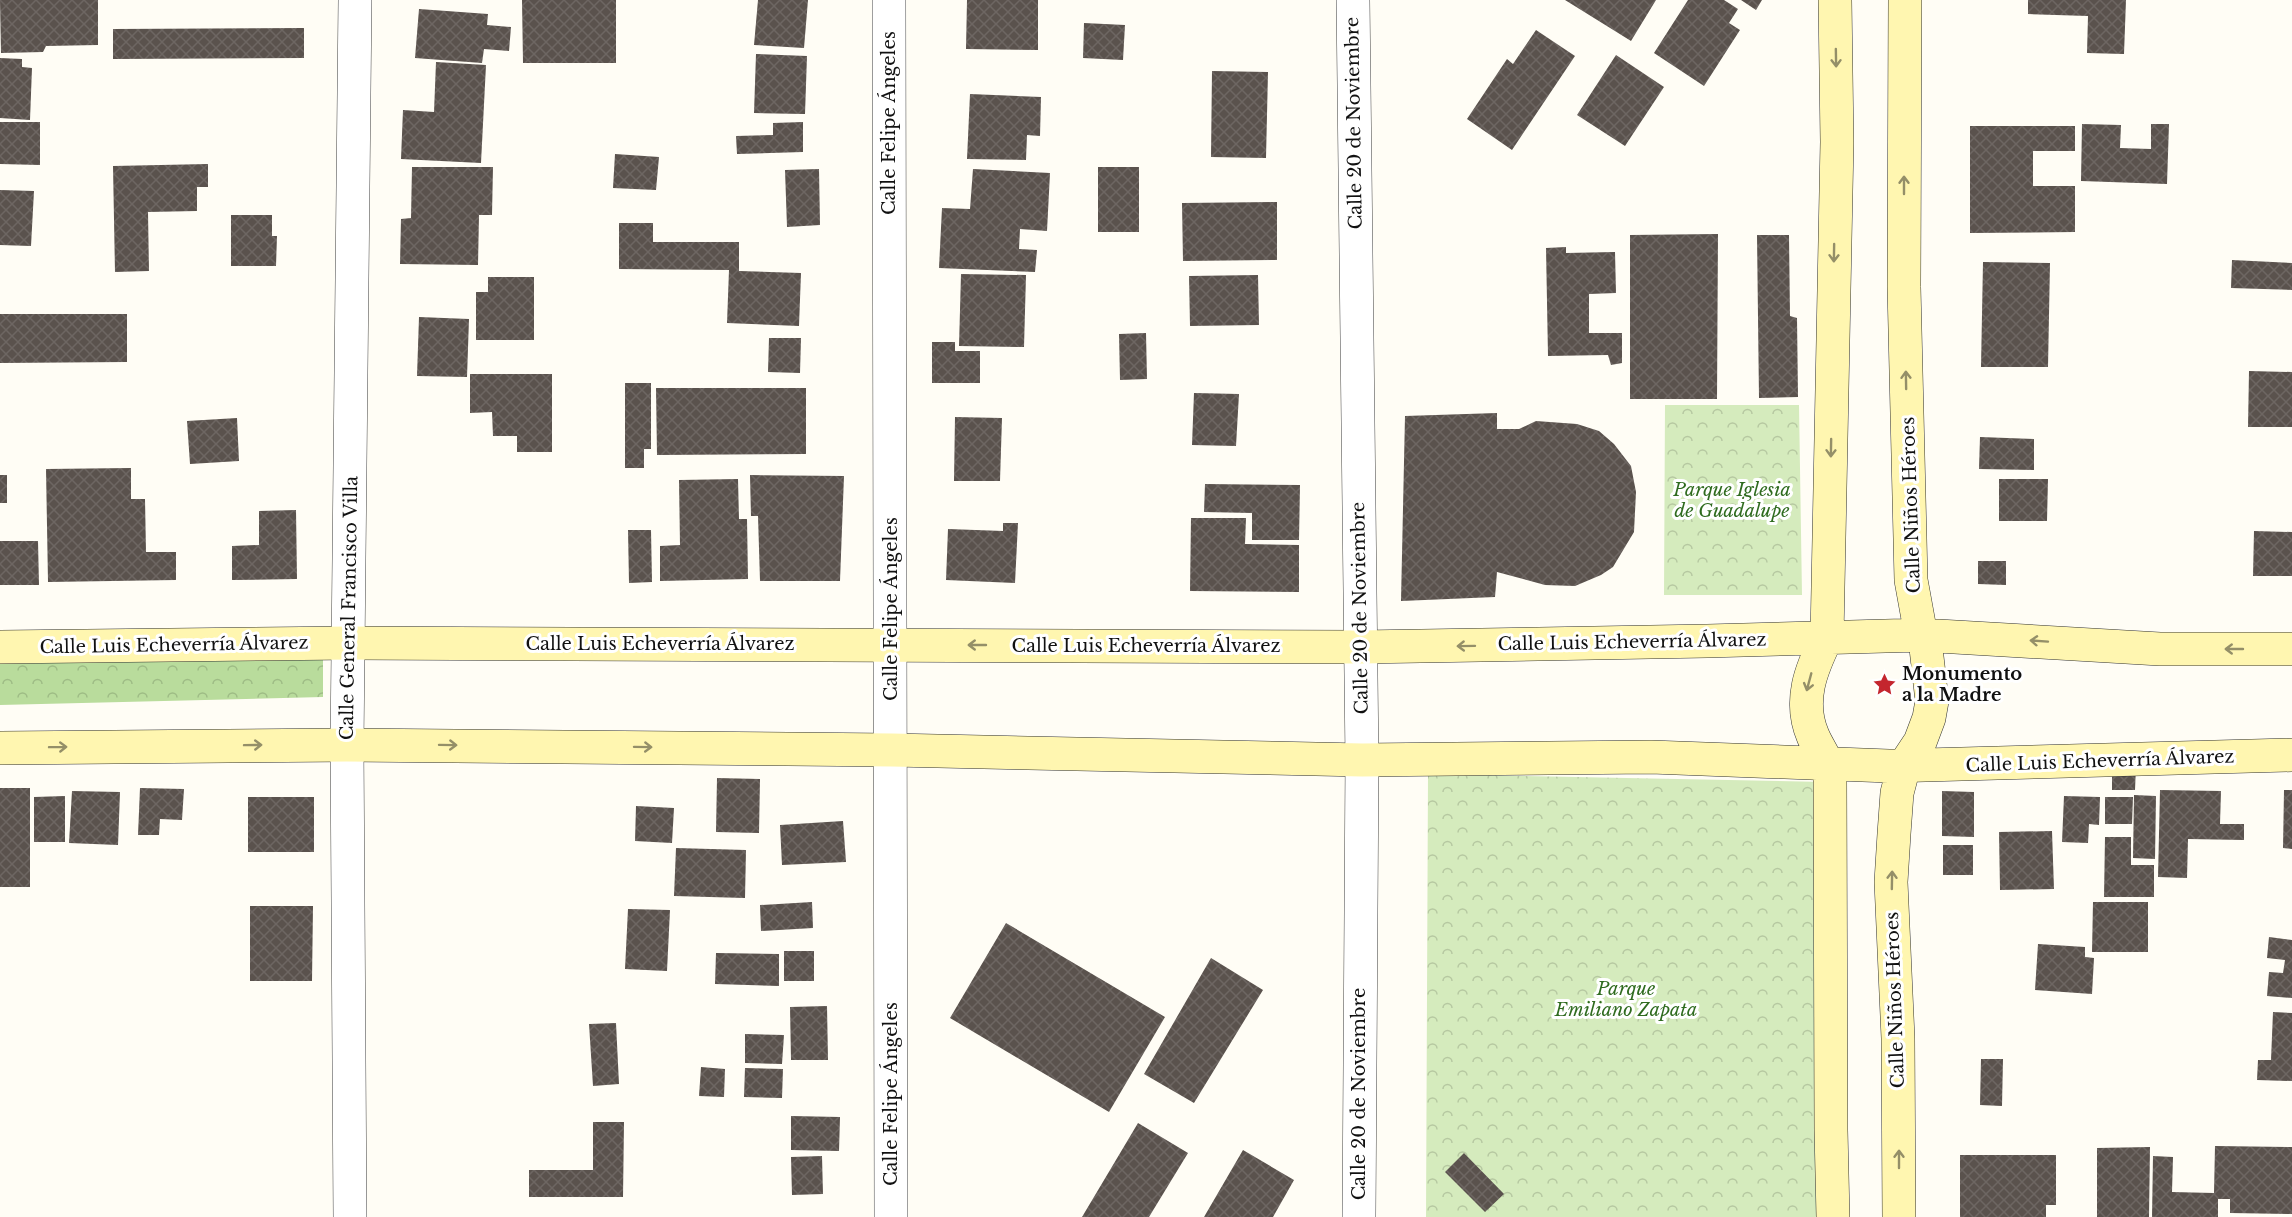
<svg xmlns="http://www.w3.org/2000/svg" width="2292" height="1217" font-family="'Libre Baskerville',serif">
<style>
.forest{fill:url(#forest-crowns)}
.park{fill:url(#park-crowns)}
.building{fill:url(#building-cross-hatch)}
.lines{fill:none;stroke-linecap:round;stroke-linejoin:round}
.street-casing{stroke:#444;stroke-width:34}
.secondary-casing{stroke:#333;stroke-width:34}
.street{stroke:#fff;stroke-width:33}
.secondary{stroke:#fff6b0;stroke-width:33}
.oneway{stroke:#948f68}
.labels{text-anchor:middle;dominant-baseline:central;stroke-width:6;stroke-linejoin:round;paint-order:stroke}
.street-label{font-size:18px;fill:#111;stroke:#fff}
.park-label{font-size:18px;font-style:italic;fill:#2f6b1f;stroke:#fff}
.poi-label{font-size:18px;font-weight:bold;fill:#111;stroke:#fff;text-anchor:start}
</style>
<defs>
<pattern id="forest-crowns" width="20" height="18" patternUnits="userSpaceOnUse" patternTransform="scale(1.5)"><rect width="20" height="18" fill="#b9dc9c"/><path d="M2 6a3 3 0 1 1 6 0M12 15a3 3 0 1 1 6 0" fill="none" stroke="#9ebc85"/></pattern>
<pattern id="park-crowns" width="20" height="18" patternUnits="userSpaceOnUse" patternTransform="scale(1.5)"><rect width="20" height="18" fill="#d5ebbd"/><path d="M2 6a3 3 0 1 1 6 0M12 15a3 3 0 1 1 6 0" fill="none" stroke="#b6c8a1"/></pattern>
<pattern id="building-cross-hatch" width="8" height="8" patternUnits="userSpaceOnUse" patternTransform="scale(1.5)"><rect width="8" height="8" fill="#5a524d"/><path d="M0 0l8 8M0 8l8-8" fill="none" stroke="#6d6662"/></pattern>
</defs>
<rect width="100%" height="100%" fill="#fffdf5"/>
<!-- forest -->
<path class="forest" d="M323,654V697L0,705V661Z"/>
<!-- park -->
<path class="park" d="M1665,405H1799L1802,595H1664Z
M1428,774L1825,782L1824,1217H1426Z"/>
<!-- building -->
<path class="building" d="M0,0H98V45L46,46L43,52L1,53Z
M522,0H616V63H523Z
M758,0H808L804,48L754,45Z
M967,0H1038V50L966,49Z
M1565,0H1656L1631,41Z
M1688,0H1724L1738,9L1729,23L1740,30L1704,86L1654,53Z
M1741,0H1762L1756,10Z
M2028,0H2126L2124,54L2087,53L2088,16L2028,14Z
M419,9L488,14L487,25L511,27L509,51L484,49L482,63L415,58Z
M1084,23L1125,25L1123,60L1083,58Z
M304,28V58L113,59V29Z
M1536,30L1575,56L1512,150L1467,119L1507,59L1513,64Z
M756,54L807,56L805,114L754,113Z
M1616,55L1664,87L1625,146L1577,115Z
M0,58L22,59V67L32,68L30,120L0,118Z
M436,62L486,65L481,163L401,159L403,110L434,112Z
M1212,71L1268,72L1266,158L1211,157Z
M970,94L1041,97L1040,136L1027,135L1026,160L967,159Z
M0,122H40V165L0,164Z
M803,122V152L737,154L736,136L773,135V123Z
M2082,124L2121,125L2120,148L2151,149V124H2169L2167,184L2081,181Z
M1970,126H2075V151H2033V186H2075V232L1970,233Z
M615,154L659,157L656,190L613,188Z
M208,164V187H197V211L148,212L149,271L115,272L113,166Z
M412,167H493L492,215H479L478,265L400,264L401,219L411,218Z
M1098,167H1139V232H1098Z
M819,169L820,225L787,227L785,170Z
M973,169L1050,173L1047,231L1020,229L1019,249L1037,250L1035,272L939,268L942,208L970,209Z
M0,190L34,191L31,246L0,245Z
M1277,202V260L1183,261L1182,203Z
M231,215H272V236H277L276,266H231Z
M619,223H653V242H739V271L801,273L799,326L727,323L729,270L619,269Z
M1718,234L1717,399H1630V235Z
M1757,235H1789L1790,316L1797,318L1798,397L1759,398Z
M1566,247V253L1615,252L1616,293L1589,294V333H1622V363L1611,365L1608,355L1548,356L1546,248Z
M2232,260L2292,263V290L2231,288Z
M1983,262L2050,263L2048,367H1981Z
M961,274L1026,275L1024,347L959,346Z
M1258,275L1259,325L1190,326L1189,276Z
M488,277H534V340H476V292H488Z
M0,314H127V362L0,363Z
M419,317L469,319L467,377L417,376Z
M1146,333L1147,379L1120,380L1119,334Z
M769,338H801L800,373L768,372Z
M932,342H955V351H980V383H932Z
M2249,371L2292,372V427H2248Z
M470,374H552V452H517V436H493L492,412L470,413Z
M625,383H651V449H644V468H625Z
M656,388H806V454L657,455Z
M1194,393L1239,394L1236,446L1192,445Z
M1497,413V429H1519L1536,421L1577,424L1599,431L1614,444L1631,466L1636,492L1634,532L1613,567L1601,575L1575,586L1545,585L1497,572L1495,597L1401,601L1405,416Z
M955,417L1002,418L1000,481H954Z
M237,418L239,461L190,464L187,421Z
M1980,437L2034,439V470L1979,469Z
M131,468V499H145L146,552H176V580L48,582L46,469Z
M0,475H7V503H0Z
M750,475L844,476L840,581H760L758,516H751Z
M738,479L739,519H747L748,579L660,581V546L680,545L679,480Z
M1999,479H2048L2047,521H1999Z
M1205,484L1300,485L1299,540H1252V513L1204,512Z
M296,510L297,579L232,580V546L259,545V511Z
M1191,518H1246L1245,544L1299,545V592L1190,591Z
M1003,523H1018L1015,583L946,580L948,529L1003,531Z
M628,530H651L652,582L629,583Z
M2254,531L2292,532V576H2253Z
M0,541H38L39,585H0Z
M1978,561H2006V585L1978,584Z
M2112,766H2136L2135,790H2112Z
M717,778L760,779L759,833L716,832Z
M0,788H30V887H0Z
M140,788L184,789L182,820L160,819L159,835H138Z
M2160,790L2221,791L2220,824H2244V840L2188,839L2187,878L2158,877Z
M2284,790H2292V849L2283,848Z
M72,791L120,792L118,845L69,843Z
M1942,791L1974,792V837L1942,836Z
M2134,795L2156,796L2155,859L2133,858Z
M65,796V842H34V797Z
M2064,796L2100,797L2099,825L2089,824L2088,843L2062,842Z
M248,797H314V852H248Z
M2105,797H2133L2132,824H2105Z
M636,806L674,808L672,843L635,841Z
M843,821L846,862L782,865L780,825Z
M2052,831L2054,889L2000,890L1999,832Z
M2105,837H2131V865H2154V897H2104Z
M1943,845H1973V875H1943Z
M676,848L746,850L745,898L674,896Z
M812,902L813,928L761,931L760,905Z
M2093,902H2148V952H2092Z
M250,906H313L312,981H250Z
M628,909L670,910L667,971L625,969Z
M1006,923L1165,1017L1109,1112L950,1018Z
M2269,937L2292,940V998L2267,996L2269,972L2283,973L2285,960L2267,958Z
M2038,944L2085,947V957L2094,958L2092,994L2035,990Z
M784,951H814V981H784Z
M716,953L779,954V986L715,984Z
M1211,958L1263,990L1194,1103L1144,1074Z
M827,1006L828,1060H791L790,1007Z
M2273,1012L2292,1013V1081L2257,1080L2258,1060H2271Z
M616,1023L619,1084L593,1086L589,1024Z
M745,1034L784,1035L782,1064L745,1063Z
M1981,1059H2003L2002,1106L1980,1105Z
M701,1067L725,1069L724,1097L699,1096Z
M745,1068L783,1069L782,1098L744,1097Z
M791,1116L840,1117L839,1151L791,1150Z
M593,1122H624L623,1197H529V1170H593Z
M1138,1123L1188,1153L1149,1217H1082Z
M2215,1146L2292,1147V1214L2230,1213V1199H2218V1217H2152L2153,1156L2173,1157L2172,1192L2214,1193Z
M2150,1147L2149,1217H2097V1148Z
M1243,1150L1294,1180L1273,1217H1204Z
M1464,1153L1504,1194L1485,1212L1445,1172Z
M1960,1155H2056V1205H2046V1217H1960Z
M822,1156L823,1194L792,1195L791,1157Z"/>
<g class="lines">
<defs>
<path id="street" d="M889,0L891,1217
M1353,0L1362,760L1359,1217
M350,1217L347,745L355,0"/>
<path id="secondary" d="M0,647L349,643L1361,647L1707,641L1921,635L2160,649H2292
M0,748L347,745L892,750L1362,760L1651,757L1889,766L2292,755
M1833,1217L1831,1130L1830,775C1828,760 1819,750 1813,736C1798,701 1811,669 1827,637L1837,142L1835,0
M1899,1217L1898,1038L1891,882L1894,834L1897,793L1904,766L1920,742L1929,718L1932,701L1926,648L1921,635L1911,580L1904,287L1905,0"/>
</defs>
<!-- street casing -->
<use href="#street" class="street-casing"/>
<!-- secondary casing -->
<use href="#secondary" class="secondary-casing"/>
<!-- street -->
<use href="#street" class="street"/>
<!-- secondary -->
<use href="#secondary" class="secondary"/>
</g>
<!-- one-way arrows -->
<defs><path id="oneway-shaft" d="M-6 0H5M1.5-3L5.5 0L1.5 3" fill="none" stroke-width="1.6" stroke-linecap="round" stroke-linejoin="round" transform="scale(1.5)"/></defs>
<g class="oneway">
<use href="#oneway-shaft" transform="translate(1836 58) rotate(89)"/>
<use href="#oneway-shaft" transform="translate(1904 185) rotate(-90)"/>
<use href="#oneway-shaft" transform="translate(1834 253) rotate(91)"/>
<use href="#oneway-shaft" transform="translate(1906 380) rotate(-91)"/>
<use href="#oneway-shaft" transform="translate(1831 448) rotate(91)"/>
<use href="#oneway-shaft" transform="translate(2039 641) rotate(-176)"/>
<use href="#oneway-shaft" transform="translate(977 645) rotate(-180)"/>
<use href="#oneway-shaft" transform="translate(1466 646) rotate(179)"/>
<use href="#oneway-shaft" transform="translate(2234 649) rotate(180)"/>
<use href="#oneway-shaft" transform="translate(1809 682) rotate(105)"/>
<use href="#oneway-shaft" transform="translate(253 745) rotate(-1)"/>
<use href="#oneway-shaft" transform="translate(448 745) rotate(1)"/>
<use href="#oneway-shaft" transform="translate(58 747) rotate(-1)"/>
<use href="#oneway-shaft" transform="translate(643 747) rotate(1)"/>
<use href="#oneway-shaft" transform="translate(1892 880) rotate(-89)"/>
<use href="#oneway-shaft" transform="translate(1899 1159) rotate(-90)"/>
</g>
<!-- icons -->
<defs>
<symbol id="sight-bare" viewBox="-9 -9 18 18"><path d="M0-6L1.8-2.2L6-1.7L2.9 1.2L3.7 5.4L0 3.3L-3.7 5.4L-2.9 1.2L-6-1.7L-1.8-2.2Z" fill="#c4262e" stroke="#fff" stroke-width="2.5" paint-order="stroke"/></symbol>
</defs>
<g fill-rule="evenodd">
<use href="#sight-bare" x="1868" y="668" width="33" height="33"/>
</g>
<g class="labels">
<!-- street labels -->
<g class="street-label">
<text transform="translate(889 123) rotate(-90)">Calle Felipe Ángeles</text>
<text transform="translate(1354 123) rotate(-91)">Calle 20 de Noviembre</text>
<text transform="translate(1911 505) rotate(-92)">Calle Niños Héroes</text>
<text transform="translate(349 608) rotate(-89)">Calle General Francisco Villa</text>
<text transform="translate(1360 608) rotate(-91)">Calle 20 de Noviembre</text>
<text transform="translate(891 609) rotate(-90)">Calle Felipe Ángeles</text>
<text transform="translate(1632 642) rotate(-1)">Calle Luis Echeverría Álvarez</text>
<text x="660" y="644">Calle Luis Echeverría Álvarez</text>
<text transform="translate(174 645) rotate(-1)">Calle Luis Echeverría Álvarez</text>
<text x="1146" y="646">Calle Luis Echeverría Álvarez</text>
<text transform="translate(2100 761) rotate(-2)">Calle Luis Echeverría Álvarez</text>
<text transform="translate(1895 1000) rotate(-92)">Calle Niños Héroes</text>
<text transform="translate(891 1094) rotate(-90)">Calle Felipe Ángeles</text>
<text transform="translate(1359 1094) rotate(-90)">Calle 20 de Noviembre</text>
</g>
<!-- park labels -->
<g class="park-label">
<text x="1732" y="490">Parque Iglesia<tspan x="1732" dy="21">de Guadalupe</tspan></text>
<text x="1626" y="989">Parque<tspan x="1626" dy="21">Emiliano Zapata</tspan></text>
</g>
<!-- poi labels -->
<g class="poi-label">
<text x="1902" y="674">Monumento<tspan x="1902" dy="21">a la Madre</tspan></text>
</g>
</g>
</svg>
